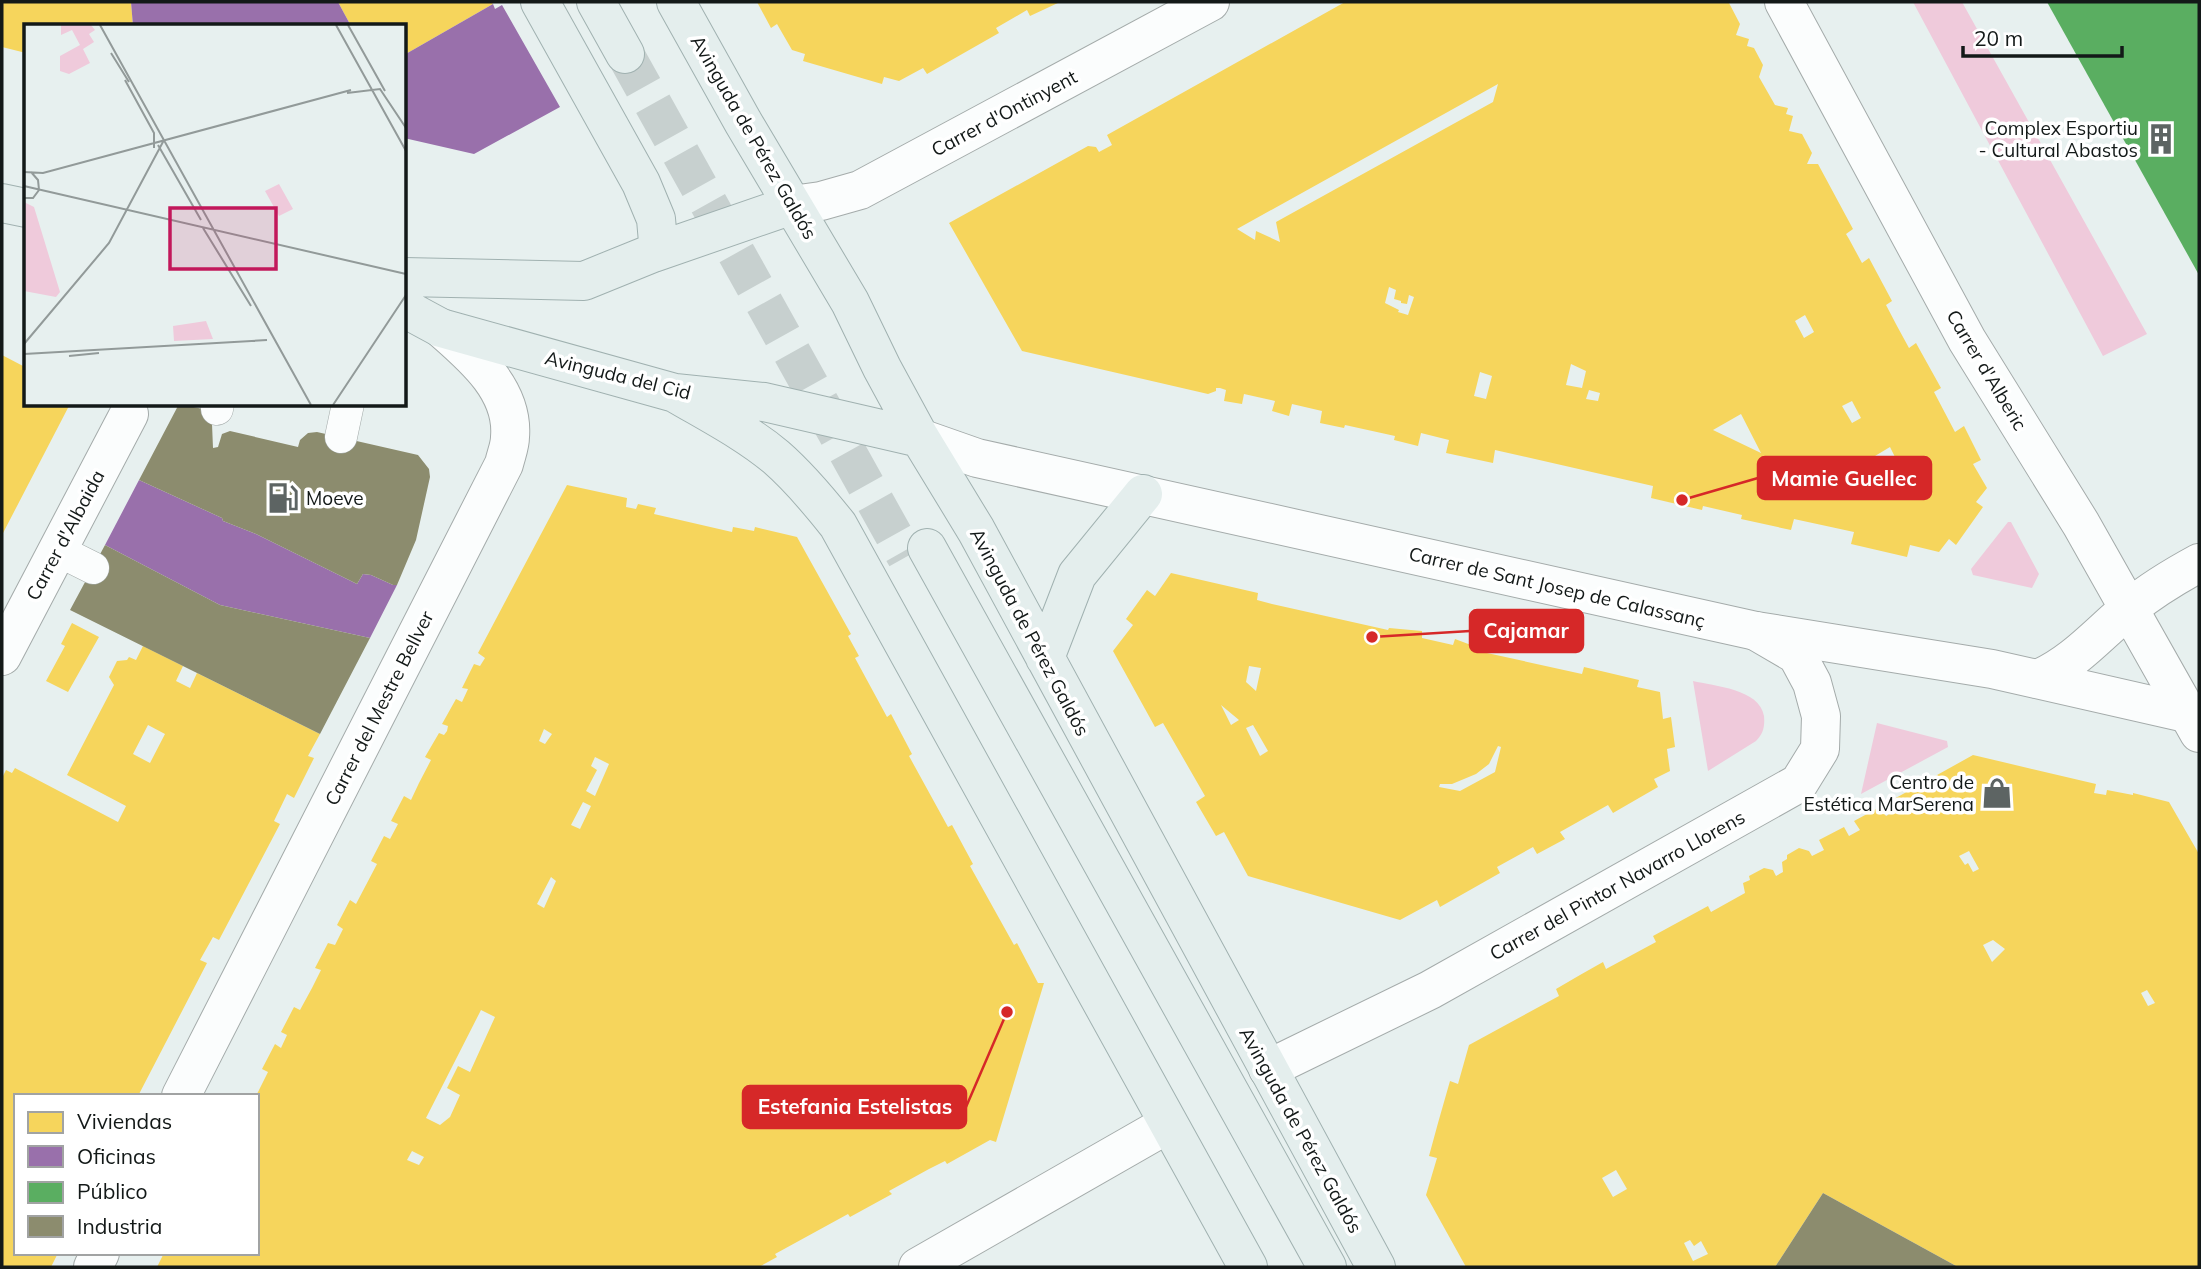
<svg xmlns="http://www.w3.org/2000/svg" width="2201" height="1269" font-family="Mulish,sans-serif">
<style>
.green{fill:#efcadb}
.homes{fill:#f6d55c;fill-rule:evenodd}
.offices{fill:#9970ab}
.public{fill:#5aae61}
.industry{fill:#8c8c6e}
.lines{fill:none;stroke-linecap:round;stroke-linejoin:round}
.primary-tunnel{stroke:#c7d0cf;stroke-width:38;stroke-dasharray:38 19;stroke-linecap:butt}
.service-casing{stroke:#a4abaa;stroke-width:33}
.minor-casing{stroke:#a4abaa;stroke-width:40}
.secondary-casing{stroke:#a4abaa;stroke-width:40}
.primary-casing{stroke:#a0b1b0;stroke-width:40}
.service{stroke:#fbfdfd;stroke-width:32}
.minor{stroke:#fbfdfd;stroke-width:38}
.secondary{stroke:#fbfdfd;stroke-width:38}
.primary{stroke:#e4eeed;stroke-width:38}
.labels{text-anchor:middle;dominant-baseline:central;stroke-width:7;stroke-linejoin:round;paint-order:stroke}
.street-label{font-size:19px;fill:#131918;stroke:#fff}
.poi-label{font-size:19px;fill:#131918;stroke:#fff;text-anchor:end}
.inset-road{fill:none;stroke:#929a99;stroke-width:2}
.view{fill:#c2185b;fill-opacity:0.15;stroke:#c2185b;stroke-width:3.5}
.inset-edge{fill:none;stroke:#131918;stroke-width:3.5}
.leader{fill:none;stroke:#d62828;stroke-width:2.5}
.callout-dot{fill:#d62828;stroke:#fff;stroke-width:2.5}
.callout{fill:#d62828;stroke:#d62828;stroke-width:2.5}
.callout-label{font-size:21px;text-anchor:middle;font-weight:bold;fill:#fff}
</style>
<rect width="100%" height="100%" fill="#e7f0ef"/>
<!-- green -->
<path class="green" d="M1913,2H1962L2147,334L2103,356Z
M2008,522H2011L2039,574L2032,588L1973,575L1971,569Z
M1693,681C1714,686 1760,689 1764,716C1765,727 1763,734 1756,741L1708,771Z
M1877,723L1947,741L1948,747L1861,794Z"/>
<!-- homes -->
<path class="homes" d="M2,2H131L133,26H26V53L2,47Z
M338,2H491L493,4L404,55V26H351Z
M757,2H1060L1030,16L1027,10L996,28L999,33L927,74L923,68L899,81L884,77L882,84L803,61L805,54L792,50L777,24L771,28Z
M1345,2L1729,3L1740,24L1736,35L1749,39L1747,46L1754,48L1763,65L1759,77L1775,105L1788,108L1786,114L1793,116L1789,131L1802,134L1812,153L1807,164H1818L1853,229L1846,234L1849,239L1862,263L1869,258L1892,301L1886,305L1897,326L1909,348L1916,343L1941,388L1934,392L1955,432L1964,426L1981,460L1973,464L1987,488L1976,502L1983,507L1956,545L1949,539L1939,552L1910,545L1907,557L1851,544L1854,532L1794,519L1791,530L1741,519L1742,515L1703,506L1702,510L1651,498L1653,486L1495,450L1493,463L1446,453L1449,440L1421,433L1418,446L1394,440L1395,436L1345,425L1344,428L1320,423L1322,411L1292,404L1289,416L1272,411L1275,401L1244,394L1242,404L1224,401L1226,390L1220,388H1216V391L1208,394L1022,351L949,223L1088,146L1096,147L1099,152L1112,145L1107,135ZM1498,84L1493,102L1276,222L1280,242L1256,231L1255,240L1237,229ZM1389,287L1396,290L1394,299L1401,301V303L1407,304L1409,295L1414,297L1408,315L1398,312L1399,310L1385,303ZM1805,315L1814,332L1804,338L1795,321ZM1571,364L1586,371L1582,388L1566,385ZM1480,372L1492,376L1486,399L1474,396ZM1589,390L1600,393L1598,401L1586,399ZM1852,401L1861,418L1852,423L1842,406ZM1741,414L1761,453L1713,430ZM1890,447L1895,457L1880,465L1875,456Z
M2,355L23,366L26,360V404H70L2,535Z
M567,485L627,498L626,507L636,509L638,504L656,508L654,514L732,532L733,527L754,531L755,527L797,537L851,634L848,636L859,656L855,658L887,717L891,714L912,754L909,756L948,827L952,825L973,864L970,866L1014,945L1017,943L1038,983H1044L996,1142L990,1140L947,1164L945,1161L929,1169L889,1191L892,1194L850,1217L848,1214L775,1254L777,1257L759,1267H157L164,1253H257L256,1096L268,1072L262,1069L275,1044L281,1048L287,1035L281,1032L294,1007L300,1010L312,988L321,970L315,968L328,943L335,945L343,929L337,925L350,900L356,904L377,864L371,861L384,836L390,839L398,824L391,821L404,796L411,800L419,783L431,760L425,757L439,733L444,735L447,731L448,726L442,724L456,699L462,702L468,689L462,688L474,664L480,666L485,658L478,653ZM544,729L552,734L545,744L539,741ZM595,757L609,764L595,796L586,791L597,770L591,766ZM583,802L591,806L580,829L571,825ZM551,877L556,881L544,908L537,904ZM481,1010L495,1017L470,1072L458,1066L447,1088L460,1095L450,1117L440,1125L426,1118ZM412,1151L424,1157L419,1165L407,1160Z
M1171,573L1258,593L1257,600L1272,604L1388,630L1389,628L1422,631V638L1453,645L1455,639L1487,651V653L1582,674L1584,667L1639,680L1637,687L1660,692L1663,719L1671,717L1675,747L1667,749L1670,771L1654,779L1658,787L1613,813L1608,805L1560,832L1565,839L1537,854L1533,847L1497,867L1500,873L1440,907L1437,900L1400,920L1248,876L1224,832L1216,836L1196,802L1205,796L1163,723L1155,727L1113,651L1133,625L1126,619L1147,590L1155,596ZM1249,666L1261,668L1256,691L1246,682ZM1221,705L1239,720L1231,725ZM1253,725L1268,751L1260,756L1246,728ZM1498,746L1501,747L1495,772L1460,791L1439,787L1440,784H1452L1476,774L1489,764Z
M72,623L99,637L68,692L46,681L65,646L61,644Z
M143,646L183,666L176,681L190,688L197,673L320,734L308,756L314,758L294,798L287,794L274,821L280,824L219,940L213,937L200,960L207,963L138,1096L131,1094L130,1096H16V1253H58L51,1267H2V778L6,770L12,773L15,768L118,822L126,806L67,775L114,685L109,677L117,661L127,660L129,657L136,660ZM148,725L165,734L150,763L133,754Z
M1973,755L2096,784L2094,793L2106,795L2107,790L2133,795V793L2169,802L2199,854V1267H1958L1823,1193L1775,1267H1466L1426,1195L1437,1158L1429,1156L1438,1123L1450,1081L1458,1084L1469,1045L1559,996L1556,989L1580,975L1603,962L1606,969L1656,942L1653,936L1708,906L1711,912L1745,893L1743,883L1750,880L1749,876L1764,868L1773,870L1776,876L1783,872L1782,862L1787,859V855L1799,848L1809,851L1812,856L1824,850L1819,840L1844,827L1849,836L1860,830L1854,821L1880,807L1886,816L1899,809L1894,799ZM1969,851L1979,869L1973,872L1968,863L1965,865L1959,856ZM1993,940L2005,949L1992,962L1983,945ZM2147,990L2155,1003L2148,1006L2141,993ZM1616,1170L1627,1189L1613,1197L1602,1178ZM1690,1240L1694,1246L1701,1241L1708,1254L1693,1261L1684,1243Z"/>
<!-- offices -->
<path class="offices" d="M131,2H338L351,26H133Z
M493,4L495,9L502,5L560,107L474,154L404,138V55Z
M139,480L222,518L223,521L256,534L357,584L363,574L371,575L393,585H397L370,638L220,605L105,545Z"/>
<!-- public -->
<path class="public" d="M2047,2H2199V275Z"/>
<!-- industry -->
<path class="industry" d="M179,404L203,409L212,424L213,448L218,447L222,434L230,431L298,447L300,440L308,433L317,432L418,455L429,469L430,477L416,540L397,585H393L371,575L363,574L357,584L256,534L223,521L222,518L139,480Z
M105,545L220,605L370,638L320,734L70,610Z
M1823,1193L1958,1267H1775Z"/>
<g class="lines">
<!-- primary-tunnel -->
<path class="primary-tunnel" d="M625,54L906,557"/>
<defs>
<path id="service" d="M217,409L218,404
M341,437L348,404
M57,550L93,568"/>
<path id="minor" d="M1784,2L1967,340L2081,524L2199,733
M792,205L821,201L860,190L1210,2
M2,656L129,414
M2038,679C2076,662 2099,633 2131,607C2153,589 2175,576 2199,563
M1268,1069L1430,990L1799,783L1820,749L1821,716L1812,683L1797,655L1756,631
M181,1096L504,464C506,455 510,446 510,437C514,390 473,356 441,328
M93,1267L100,1253
M918,1267L1168,1124"/>
<path id="secondary" d="M920,438L977,458L1756,631L1992,669L2199,716"/>
<path id="primary" d="M540,2L641,183L656,219L658,242L653,253
M596,2L625,54
M676,2L743,122L850,302L882,368L920,438L976,530L1376,1267
M2,203L26,208
M404,277L584,281L653,253L792,205
M404,308L441,328L675,393L764,402L920,438
M675,393C709,413 746,432 776,457C799,477 819,501 838,525L1248,1267
M927,548L1327,1267
M1045,658L1077,575L1143,494"/>
</defs>
<!-- service casing -->
<use href="#service" class="service-casing"/>
<!-- minor casing -->
<use href="#minor" class="minor-casing"/>
<!-- secondary casing -->
<use href="#secondary" class="secondary-casing"/>
<!-- primary casing -->
<use href="#primary" class="primary-casing"/>
<!-- service -->
<use href="#service" class="service"/>
<!-- minor -->
<use href="#minor" class="minor"/>
<!-- secondary -->
<use href="#secondary" class="secondary"/>
<!-- primary -->
<use href="#primary" class="primary"/>
</g>
<!-- icons -->
<defs>
<symbol id="building-bare" viewBox="-9 -9 18 18"><path d="M-4-6H4V6H1V3H-1V6H-4ZM-2.5-4.3h1.7v1.8h-1.7ZM.8-4.3h1.7v1.8H.8ZM-2.5-1h1.7V.8h-1.7ZM.8-1h1.7V.8H.8Z" fill="#5d6463" stroke="#fff" stroke-width="2.5" paint-order="stroke"/></symbol>
<symbol id="fuel-bare" viewBox="-9 -9 18 18"><path d="M-5.5-6h7V0h2V4h1.3V-2.5L3-4.5l.8-.8L6-3V5H2.5V1h-1V6h-7ZM-4.2-4.7v3.2H.2V-4.7Z" fill="#5d6463" stroke="#fff" stroke-width="2.5" paint-order="stroke"/></symbol>
<symbol id="shop-bare" viewBox="-9 -9 18 18"><path d="M-5-2.5h2.3a2.7 3.5 0 0 1 5.4 0H5L5.5 6h-11ZM-1.5-2.5h3a1.5 2.3 0 0 0-3 0Z" fill="#5d6463" stroke="#fff" stroke-width="2.5" paint-order="stroke"/></symbol>
</defs>
<g fill-rule="evenodd">
<use href="#building-bare" x="2139" y="117" width="44" height="44"/>
<use href="#fuel-bare" x="261" y="476" width="44" height="44"/>
<use href="#shop-bare" x="1975" y="771" width="44" height="44"/>
</g>
<g class="labels">
<!-- street labels -->
<g class="street-label">
<text transform="translate(1004 113) rotate(-28)">Carrer d'Ontinyent</text>
<text transform="translate(754 137) rotate(60)">Avinguda de Pérez Galdós</text>
<text transform="translate(1987 370) rotate(59)">Carrer d'Alberic</text>
<text transform="translate(618 375) rotate(14)">Avinguda del Cid</text>
<text transform="translate(65 535) rotate(-62)">Carrer d'Albaida</text>
<text transform="translate(1557 587) rotate(13)">Carrer de Sant Josep de Calassanç</text>
<text transform="translate(1030 632) rotate(62)">Avinguda de Pérez Galdós</text>
<text transform="translate(379 708) rotate(-63)">Carrer del Mestre Bellver</text>
<text transform="translate(1617 885) rotate(-29)">Carrer del Pintor Navarro Llorens</text>
<text transform="translate(1301 1130) rotate(61)">Avinguda de Pérez Galdós</text>
</g>
<!-- poi labels -->
<g class="poi-label">
<text x="2138" y="128">Complex Esportiu<tspan x="2138" dy="22">- Cultural Abastos</tspan></text>
<text x="306" y="498" text-anchor="start">Moeve</text>
<text x="1974" y="782">Centro de<tspan x="1974" dy="22">Estética MarSerena</tspan></text>
</g>
</g>
<!-- overview -->
<g transform="translate(24 24)">
<rect width="382" height="382" fill="#e7f0ef"/>
<path d="M37,1H67L71,6L65,10L70,18L59,25L66,39L45,50L36,47V32L56,21L48,6L37,11ZM255,160L269,185L255,192L241,167ZM0,178L10,183L36,268L32,273L0,267ZM182,297L189,315L150,317L149,302Z" fill="#efcadb"/>
<path class="inset-road" d="M76,1L287,381M312,1L382,127M324,1L361,67M87,29L105,58M101,56L130,109V124M323,69L356,65L382,104M134,121L177,196M0,148L19,149L327,66M0,162L382,250M0,174H9L15,166L14,156L7,148M179,204L227,282M0,320L85,219L140,116M0,330L243,316M45,332L75,329M309,381L382,271"/>
<path class="view" d="M146,184H252V245H146Z"/>
<rect width="382" height="382" class="inset-edge"/>
</g>
<!-- callouts -->
<path class="leader" d="M1682 500L1758 478M1372 637L1470 631M1007 1012L966 1107"/>
<g class="callout-dot">
<circle cx="1682" cy="500" r="7"/>
<circle cx="1372" cy="637" r="7"/>
<circle cx="1007" cy="1012" r="7"/>
</g>
<g class="callout">
<rect x="1758" y="457" width="173" height="42" rx="7"/>
<rect x="1470" y="610" width="113" height="42" rx="7"/>
<rect x="743" y="1086" width="223" height="42" rx="7"/>
</g>
<g class="callout-label">
<text x="1844" y="486">Mamie Guellec</text>
<text x="1526" y="638">Cajamar</text>
<text x="855" y="1114">Estefania Estelistas</text>
</g>
<!-- border -->
<rect width="2201" height="1269" fill="none" stroke="#131918" stroke-width="7"/>
<!-- legend -->
<rect x="14" y="1094" width="245" height="161" fill="#ffffff" stroke="#a1a3a3" stroke-width="2"/>
<rect x="28" y="1112" width="35" height="21" fill="#f6d55c" stroke="#a1a3a3" stroke-width="2"/>
<text x="77" y="1129" font-size="21" fill="#131918">Viviendas</text>
<rect x="28" y="1146" width="35" height="21" fill="#9970ab" stroke="#a1a3a3" stroke-width="2"/>
<text x="77" y="1164" font-size="21" fill="#131918">Oficinas</text>
<rect x="28" y="1182" width="35" height="21" fill="#5aae61" stroke="#a1a3a3" stroke-width="2"/>
<text x="77" y="1199" font-size="21" fill="#131918">Público</text>
<rect x="28" y="1216" width="35" height="21" fill="#8c8c6e" stroke="#a1a3a3" stroke-width="2"/>
<text x="77" y="1234" font-size="21" fill="#131918">Industria</text>
<!-- scale -->
<path d="M1963 46v10h159v-10" fill="none" stroke="#131918" stroke-width="3.5"/>
<text x="1974" y="46" font-size="21" fill="#131918" stroke="#ffffff" stroke-width="5" paint-order="stroke">20 m</text>
</svg>
